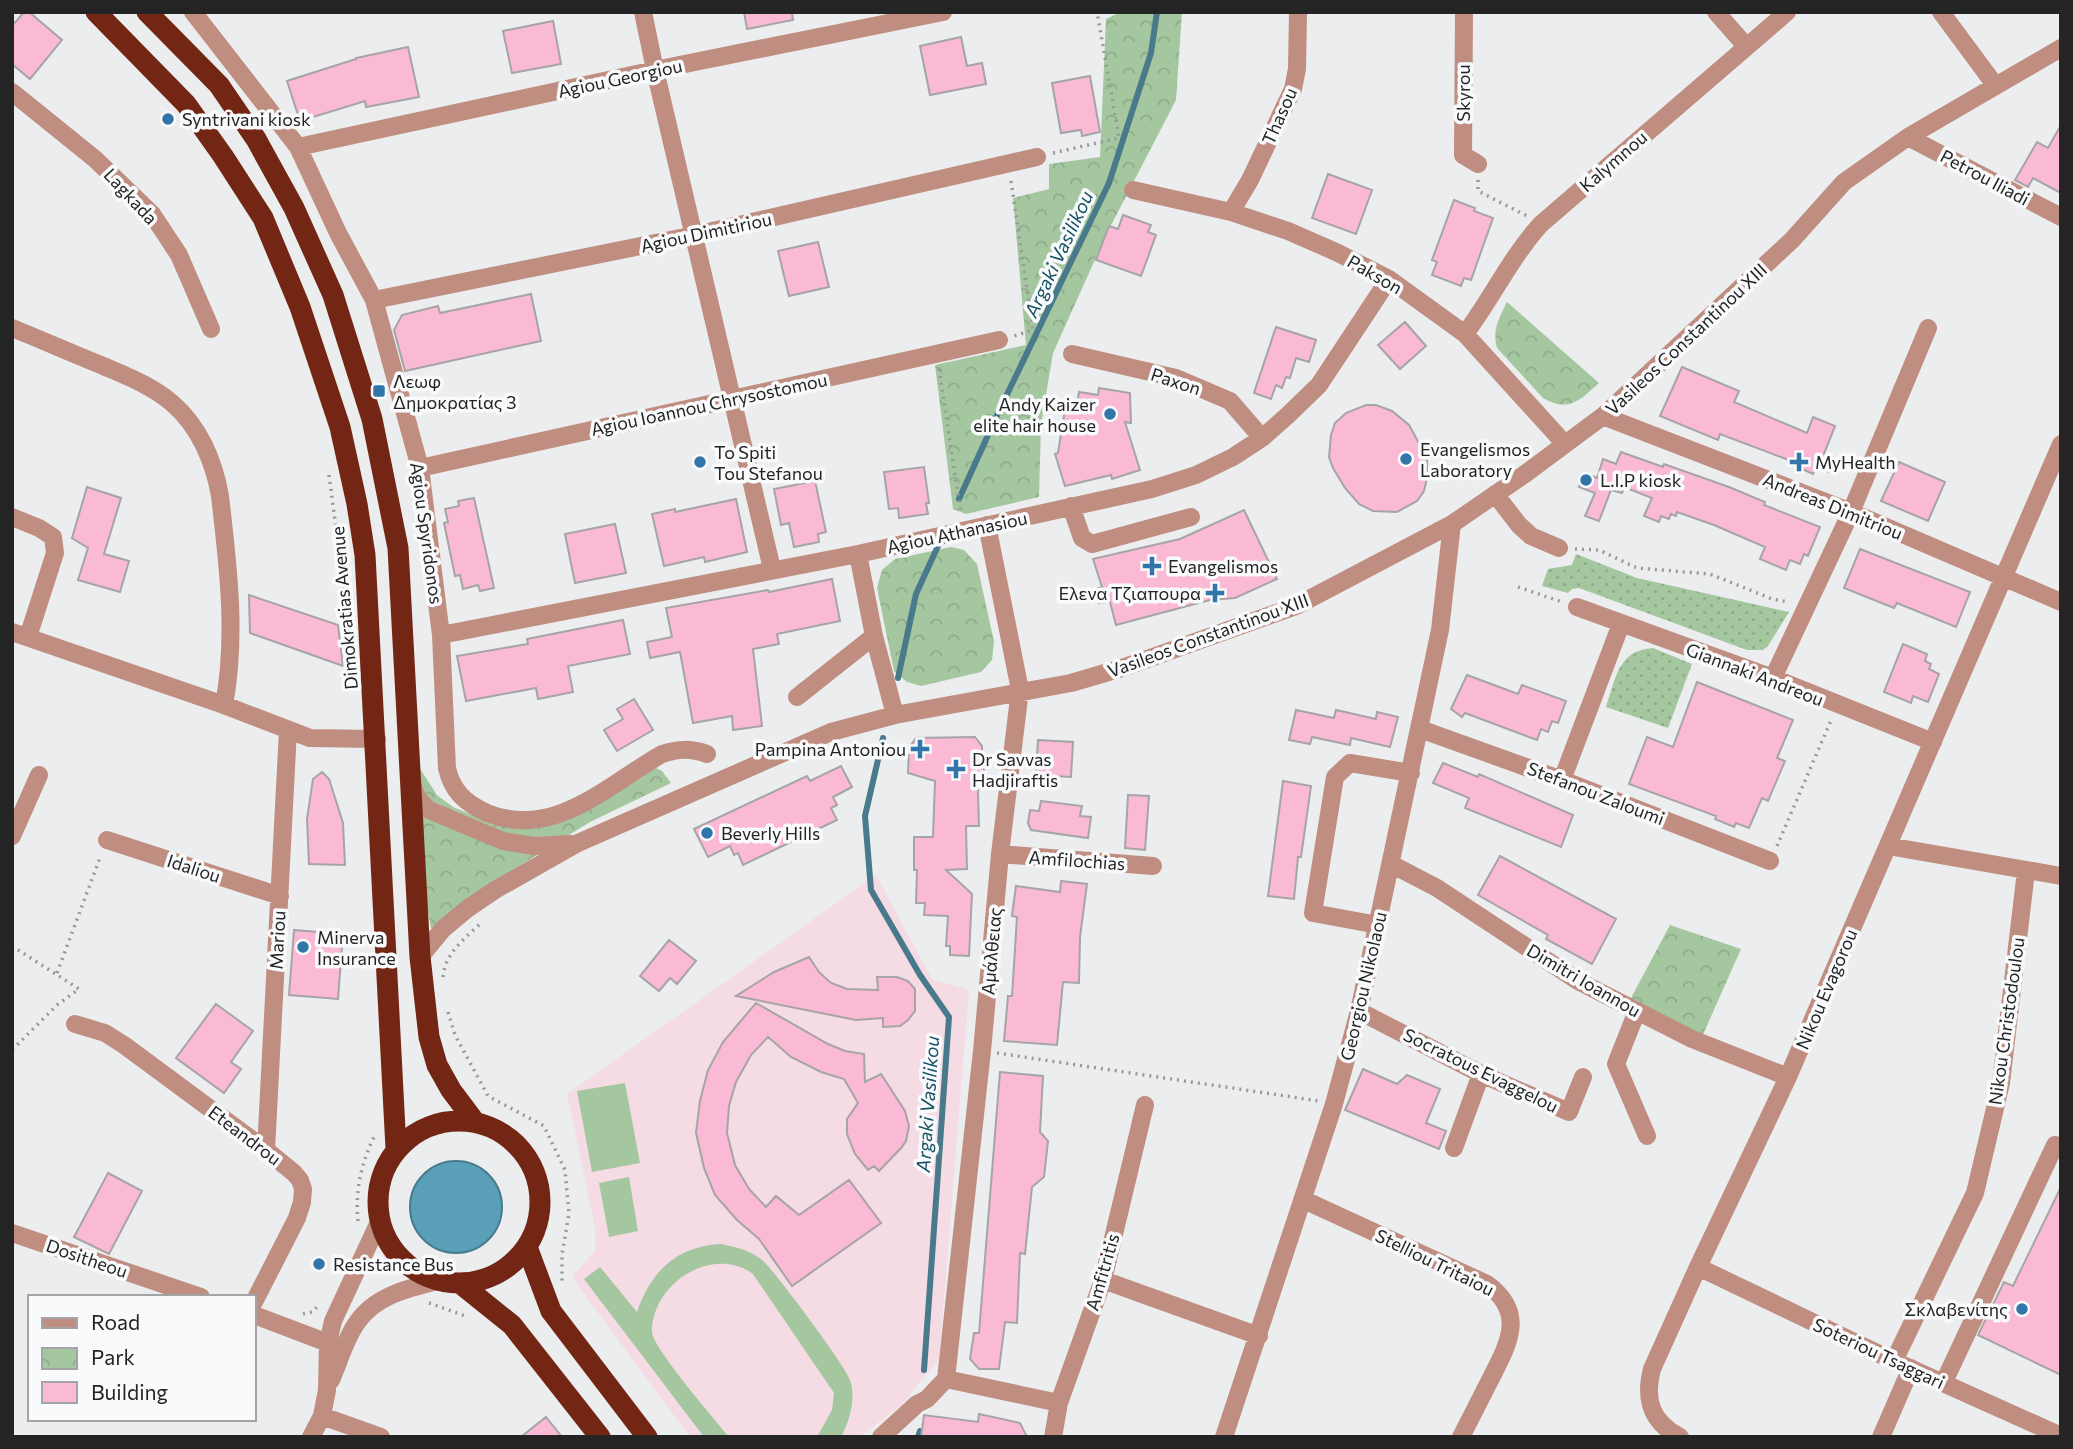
<svg xmlns="http://www.w3.org/2000/svg" width="2073" height="1449" font-family="Commissioner,sans-serif">
<style>
.education{fill:#f5dbe3}
.grass{fill:url(#grass-dots)}
.park{fill:url(#park-crowns)}
.pitch{fill:#a5c7a0}
.water{fill:#589fb7;stroke:#487a8b;stroke-width:2}
.lines{fill:none;stroke-linecap:round;stroke-linejoin:round}
.stream{stroke:#487a8b;stroke-width:6}
.building{fill:#fabad6;stroke:#a6a4a4;stroke-width:2}
.path{stroke:#979899;stroke-width:3.5;stroke-dasharray:2 5;stroke-linecap:butt}
.minor{stroke:#bf8e81;stroke-width:18}
.highway{stroke:#722613;stroke-width:21}
.poi-dot{fill:#3175aa;stroke:#f9fafc;stroke-width:2.5}
.labels{text-anchor:middle;dominant-baseline:central;stroke-width:7;stroke-linejoin:round;paint-order:stroke}
.street-label{font-size:18px;fill:#242425;stroke:#f9fafc}
.poi-label{font-size:18px;fill:#242425;stroke:#f9fafc;text-anchor:start}
.water-label{font-size:19px;font-style:italic;fill:#165264;stroke:#f9fafc}
</style>
<defs>
<pattern id="grass-dots" width="8" height="8" patternUnits="userSpaceOnUse" patternTransform="scale(1.75)"><rect width="8" height="8" fill="#a5c7a0"/><path d="M2 2h.1M6 6h.1" fill="none" stroke="#8eab8a" stroke-width="1.8" stroke-linecap="round"/></pattern>
<pattern id="park-crowns" width="20" height="18" patternUnits="userSpaceOnUse" patternTransform="scale(1.75)"><rect width="20" height="18" fill="#a5c7a0"/><path d="M2 6a3 3 0 1 1 6 0M12 15a3 3 0 1 1 6 0" fill="none" stroke="#8eab8a"/></pattern>
</defs>
<rect width="100%" height="100%" fill="#ecedee"/>
<!-- education -->
<path class="education" d="M876,875L932,979L969,990L939,1359L901,1405L860,1437H690L579,1287L573,1275L595,1251V1227L567,1094Z"/>
<!-- grass -->
<path class="grass" d="M1576,554L1637,578L1789,612L1768,646L1763,650H1747L1579,588L1572,589L1568,593L1542,586L1548,569L1572,565Z
M1653,648L1692,664L1668,728L1606,707C1616,678 1618,650 1653,648Z"/>
<!-- park -->
<path class="park" d="M1121,12H1182L1176,100L1107,233L1053,353L1041,425L1039,497L966,514L953,509L935,365L1026,345L1013,198L1049,189V164L1100,157L1106,19Z
M1507,302L1599,383C1580,400 1569,413 1543,398L1497,348C1492,330 1499,318 1507,302Z
M951,547L964,550L977,564L994,642L992,660L981,672L921,686L907,682L894,671L877,588L882,570L895,559Z
M417,764L437,795L453,807L484,820L511,827L656,768L662,771L671,783L590,822L487,886L431,929L420,864Z
M1670,925L1741,949L1701,1039L1631,998Z"/>
<!-- pitch -->
<path class="pitch" d="M625,1083L640,1163L592,1172L577,1091Z
M629,1177L638,1231L609,1237L599,1183Z
M721,1244C736,1247 749,1250 761,1259C772,1267 847,1368 850,1380C856,1397 850,1421 841,1437H817L832,1410L834,1393L753,1274C719,1249 670,1273 656,1310C654,1316 651,1326 652,1332C654,1350 714,1418 729,1437H704L584,1279L600,1267L637,1312C651,1271 677,1246 721,1244Z"/>
<!-- water -->
<path class="water" d="M410 1207a46 46 0 1 1 92 0a46 46 0 1 1-92 0Z"/>
<g class="lines">
<!-- stream -->
<path class="stream" d="M959,499L999,411L1109,183L1151,53L1157,12
M898,678L916,594L938,546
M883,738L865,816L871,890L920,975L949,1017L924,1370
M918,1437L920,1431"/>
</g>
<!-- building -->
<path class="building" d="M24,12H29L62,40L30,79L12,64V26Z
M744,12H792L793,20L747,29Z
M553,21L561,64L512,73L503,31Z
M961,37L967,66L982,63L986,84L930,95L920,46Z
M408,47L419,97L366,107L365,101L300,121L287,81L356,59V58Z
M1090,76L1100,132L1082,136L1081,130L1061,133L1052,83Z
M2061,125V193L2033,178L2028,187L2015,180L2037,142L2048,148Z
M1328,174L1372,190L1356,234L1312,218Z
M1454,200L1475,208L1474,211L1493,218L1471,280L1464,278L1461,286L1432,275L1437,262L1432,260Z
M1123,215L1151,225L1148,232L1156,235L1141,276L1096,260L1109,226L1118,229Z
M818,242L829,287L789,296L778,251Z
M531,294L541,341L405,371L394,330L402,315L438,306L440,313Z
M1405,322L1426,346L1400,369L1378,345Z
M1276,327L1316,340L1309,362L1296,358L1290,378L1286,377L1282,388L1276,385L1271,399L1254,393Z
M1682,367L1739,391L1734,402L1807,433L1813,417L1835,426L1824,454L1835,458L1829,472L1816,467L1813,474L1793,465L1794,462L1720,434L1718,440L1660,416Z
M1099,388L1130,393L1131,423L1125,422L1140,470L1112,479L1111,475L1065,486L1055,454L1058,453L1066,403L1077,405L1079,392L1098,395Z
M1366,405H1376L1392,411L1409,425L1427,458V478L1424,491L1417,501L1397,512L1373,511L1359,504L1345,488L1333,468L1329,457L1331,435L1335,423L1346,413Z
M1621,452L1663,467L1664,464L1729,487L1765,502L1764,505L1820,527L1808,556L1804,554L1800,564L1790,560L1786,570L1760,559L1765,547L1714,525L1677,512L1676,516L1671,514L1669,519L1661,516L1659,522L1644,516L1652,498L1624,487L1622,493L1611,490L1599,521L1585,516L1595,493L1579,487L1585,473L1597,478L1603,459L1616,464Z
M1899,462L1945,482L1928,521L1881,501Z
M924,467L929,503H926L928,514L899,518L898,508L889,509L884,472Z
M815,481L826,532L818,534L819,542L794,547L789,523L781,525L774,489Z
M87,487L121,498L104,554L129,561L120,592L78,580L88,548L72,538Z
M474,498L494,588L480,591L478,585L463,589L460,575L455,576L444,523L448,522L445,509L459,506L458,501Z
M736,499L747,552L705,562L704,557L664,566L652,514L675,509V512Z
M1244,510L1277,579L1235,598L1210,600L1116,625L1110,602L1099,603L1096,589L1102,587L1093,559L1180,539Z
M615,524L626,573L575,583L565,534Z
M1860,549L1970,592L1956,627L1897,603L1894,608L1844,588Z
M832,579L840,621L777,634L779,644L753,649L762,726L733,730L732,716L693,723L680,652L650,658L647,642L672,637L666,608L768,590L769,592Z
M249,595L338,625L343,666L250,633Z
M623,620L630,654L568,666L573,692L538,699L536,688L466,701L457,656L528,644L527,639Z
M1903,644L1927,654L1925,661L1931,664L1929,669L1939,674L1928,702L1913,696L1911,703L1884,692Z
M1467,675L1518,694L1522,685L1566,701L1558,723L1552,721L1548,732L1541,729L1537,740L1465,713L1462,717L1451,709Z
M1697,682L1793,720L1777,758L1785,761L1768,801L1762,798L1749,828L1736,823L1734,827L1715,819L1716,816L1629,784L1647,737L1673,747Z
M634,699L653,730L617,751L604,730L623,719L617,709Z
M1296,710L1334,718L1336,710L1376,719L1377,712L1398,717L1390,747L1351,738L1350,745L1312,737L1310,744L1289,740Z
M975,737L982,746V756H985L984,773H980L978,793L979,826H966L967,869L946,870L972,894L969,956L950,955V946H946L948,916L924,915L925,903H916L917,870H914V837H933L935,781L908,773L909,748L916,738Z
M1038,740L1073,742L1071,777L1036,775Z
M1443,763L1478,777L1479,774L1573,815L1561,847L1465,808L1469,798L1433,783Z
M841,766L852,787L833,797L837,805L831,808L837,820L743,865L738,853L734,855L730,846L708,857L694,829L807,776L810,781Z
M322,772L329,779L343,823L345,865L309,864L307,819L313,779Z
M1283,781L1311,786L1301,857H1298L1294,899L1268,896Z
M1128,795L1149,796L1145,850L1125,848Z
M1041,801L1082,806L1080,816L1091,817L1088,838L1031,830L1028,823L1030,810L1039,811Z
M1500,856L1616,919L1592,964L1546,939L1548,935L1478,895Z
M1061,881L1087,884L1080,937L1079,983L1063,982L1057,1045L1004,1041L1008,996H1012L1017,917L1012,916L1016,886L1060,892Z
M294,930L343,934L338,999L289,995Z
M669,940L696,961L677,984L670,978L659,991L640,976Z
M809,957L819,972L831,983L847,989L878,990L877,977H897L908,981L915,989V1011L908,1020L900,1026L883,1027V1018L856,1020L736,996L774,972Z
M756,1003L828,1044L845,1051L864,1054L865,1082L881,1074L905,1111L909,1126L906,1141L901,1148L879,1171L874,1166L868,1170L855,1154L847,1134V1119L858,1103L844,1079L821,1072L791,1057L768,1037L751,1055L736,1082L729,1106L727,1133L735,1165L749,1189L766,1207L776,1196L799,1215L849,1180L881,1223L792,1286L759,1239L737,1220L715,1195L704,1168L696,1133L700,1101L708,1070L723,1042Z
M216,1004L253,1031L231,1062L241,1069L224,1093L176,1058Z
M1363,1069L1397,1084L1407,1075L1440,1089L1426,1123L1446,1131L1439,1149L1345,1110Z
M1000,1072L1043,1076L1040,1132L1048,1141L1044,1177L1032,1187L1025,1254L1020,1253L1017,1323L1005,1322L999,1369H979L970,1359L974,1333H979Z
M108,1173L142,1191L109,1254L74,1237Z
M2061,1187V1375L1978,1335L2004,1282L2013,1286Z
M979,1414L1020,1423L1027,1437H921L924,1415L978,1422Z
M546,1417L562,1437H521Z"/>
<g class="lines">
<!-- path -->
<path class="path" d="M1053,153L1119,138L1097,12
M1478,180V191L1527,216
M1011,181L1033,330L1014,336
M939,369L961,514
M329,475L347,610
M1575,549L1599,550L1637,568L1710,574L1772,599L1789,602
M1518,587L1562,602
M1777,846L1832,718
M12,946L79,989L57,1005L12,1050
M57,973L101,855
M443,977C445,952 466,938 482,922
M448,1012L455,1035L488,1096L544,1126L565,1170L569,1214L562,1254V1281
M997,1053L1319,1101
M358,1221C355,1192 361,1163 374,1137
M429,1303L468,1317
M303,1314L312,1312L320,1304"/>
<!-- minor -->
<path class="minor" d="M193,12L298,147L338,233L374,300L420,468L441,635L447,768C452,791 465,803 487,813C555,840 607,785 662,754C678,749 690,748 707,754
M643,12L655,70L772,569
M1464,12L1463,155L1478,164
M1716,12L1746,46
M1941,12L1995,85
M12,92L95,159L152,214L179,255L211,329
M1908,137L2061,217
M298,147L655,70L943,12
M1133,190L1231,212L1288,231L1336,252L1389,279L1465,334L1565,444
M1231,212L1250,180L1293,89L1297,69L1298,12
M374,300L695,235L1037,157
M12,328C42,340 71,353 101,365C126,376 151,385 172,403C199,426 214,461 220,496C228,565 237,636 224,705
M1465,334C1492,298 1511,257 1541,224L1787,12
M1072,354L1176,378L1230,401L1262,438
M1603,416L1851,512L2061,602
M420,468L999,340
M1495,494L1519,525L1531,536L1559,548
M1071,506L1082,538L1092,544L1191,517
M12,517L39,528L53,537L55,553L28,637
M858,554L874,636L895,715
M1577,607L1773,678L1933,742
M12,632L224,705L310,738L377,739
M441,635L858,554L1152,489L1196,475L1233,457L1262,438L1288,415L1319,385L1389,279
M1773,678L1851,512L1928,328
M797,697L874,636
M1420,729L1562,780L1770,861
M1562,780L1621,624
M413,786L417,798L429,810L503,841L534,846L571,844
M12,836L39,775
M107,840L280,896
M1888,846L2061,876
M1000,854L1153,866
M1391,864L1437,888L1578,981L1692,1039L1788,1077
M1378,925L1313,913L1335,777L1350,763L1411,773
M420,957L443,929L467,909L495,890L578,843L831,732L895,715L1071,683L1122,668L1296,606L1452,524L1525,474L1603,416L1792,240L1844,182L1908,137L2061,48
M1359,1011L1481,1074L1569,1112L1583,1077
M1637,1011L1616,1064L1647,1136
M75,1024L105,1033L124,1045L266,1150L294,1173L300,1180L303,1189L302,1202L297,1218L254,1302
M1454,1148L1481,1074
M266,1150L288,730
M1304,1200L1487,1284C1528,1314 1507,1346 1489,1382C1480,1400 1470,1419 1461,1437
M12,1233L201,1297
M1698,1267L1894,1361L2061,1436
M1103,1280L1259,1336
M254,1315L328,1343
M1894,1361L1975,1193L2001,1083L2026,871
M946,1379L1059,1403
M331,1380C339,1362 345,1340 356,1324C374,1296 408,1288 438,1281
M1944,1382L2055,1145
M322,1416L381,1437
M311,1437L322,1416L327,1390L328,1343L333,1321L379,1222
M881,1437L917,1404L927,1399L946,1379L982,1051L1000,854L1020,690L987,525
M1053,1437L1059,1403L1103,1280L1145,1105
M1224,1437L1334,1104L1359,1011L1440,630L1452,524
M1680,1437C1651,1422 1644,1400 1652,1369L1698,1267L1788,1077L2061,444
M1881,1437L1911,1368"/>
<!-- highway -->
<path class="highway" d="M96,12L186,104L223,156L263,218L300,307L340,427L357,504L365,555L396,1149
M147,12L219,85L256,139L294,208L333,295L372,419L398,548L420,957L429,1037L437,1065L451,1090L475,1122
M378 1202a81 81 0 1 1 162 0a81 81 0 1 1-162 0Z
M527,1247L551,1311L647,1437
M461,1284L512,1325L600,1437"/>
</g>
<!-- markers -->
<g class="poi-dot">
<circle cx="168" cy="119" r="7"/>
<rect x="372" y="384" width="14" height="14" rx="3.5"/>
<circle cx="1110" cy="414" r="7"/>
<circle cx="1406" cy="459" r="7"/>
<circle cx="700" cy="462" r="7"/>
<path d="M1795.5 451.5h7v7h7v7h-7v7h-7v-7h-7v-7h7z"/>
<circle cx="1586" cy="480" r="7"/>
<path d="M1148.5 555.5h7v7h7v7h-7v7h-7v-7h-7v-7h7z"/>
<path d="M1211.5 582.5h7v7h7v7h-7v7h-7v-7h-7v-7h7z"/>
<path d="M916.5 738.5h7v7h7v7h-7v7h-7v-7h-7v-7h7z"/>
<path d="M952.5 758.5h7v7h7v7h-7v7h-7v-7h-7v-7h7z"/>
<circle cx="707" cy="833" r="7"/>
<circle cx="303" cy="947" r="7"/>
<circle cx="319" cy="1264" r="7"/>
<circle cx="2022" cy="1309" r="7"/>
</g>
<g class="labels">
<!-- street labels -->
<g class="street-label">
<text transform="translate(620 78) rotate(-12)">Agiou Georgiou</text>
<text transform="translate(1463 93) rotate(-90)">Skyrou</text>
<text transform="translate(1279 116) rotate(-66)">Thasou</text>
<text transform="translate(1613 161) rotate(-41)">Kalymnou</text>
<text transform="translate(1985 177) rotate(28)">Petrou Iliadi</text>
<text transform="translate(131 196) rotate(47)">Lagkada</text>
<text transform="translate(706 232) rotate(-12)">Agiou Dimitiriou</text>
<text transform="translate(1375 274) rotate(30)">Pakson</text>
<text transform="translate(1686 339) rotate(-43)">Vasileos Constantinou XIII</text>
<text transform="translate(1176 381) rotate(18)">Paxon</text>
<text transform="translate(709 404) rotate(-12)">Agiou Ioannou Chrysostomou</text>
<text transform="translate(1833 506) rotate(22)">Andreas Dimitriou</text>
<text transform="translate(957 532) rotate(-12)">Agiou Athanasiou</text>
<text transform="translate(427 533) rotate(82)">Agiou Spyridonos</text>
<text transform="translate(344 608) rotate(-95)">Dimokratias Avenue</text>
<text transform="translate(1208 635) rotate(-20)">Vasileos Constantinou XIII</text>
<text transform="translate(1755 674) rotate(21)">Giannaki Andreou</text>
<text transform="translate(1596 793) rotate(21)">Stefanou Zaloumi</text>
<text transform="translate(1077 860) rotate(4)">Amfilochias</text>
<text transform="translate(194 868) rotate(18)">Idaliou</text>
<text transform="translate(277 940) rotate(-87)">Mariou</text>
<text transform="translate(991 951) rotate(-85)">Αμάλθειας</text>
<text transform="translate(1584 980) rotate(30)">Dimitri Ioannou</text>
<text transform="translate(1363 986) rotate(-77)">Georgiou Nikolaou</text>
<text transform="translate(1826 989) rotate(-67)">Nikou Evagorou</text>
<text transform="translate(2006 1021) rotate(-82)">Nikou Christodoulou</text>
<text transform="translate(1481 1070) rotate(26)">Socratous Evaggelou</text>
<text transform="translate(245 1135) rotate(37)">Eteandrou</text>
<text transform="translate(87 1258) rotate(19)">Dositheou</text>
<text transform="translate(1435 1262) rotate(26)">Stelliou Tritaiou</text>
<text transform="translate(1102 1272) rotate(-74)">Amfitritis</text>
<text transform="translate(1879 1353) rotate(25)">Soteriou Tsaggari</text>
</g>
<!-- poi labels -->
<g class="poi-label">
<text x="182" y="119">Syntrivani kiosk</text>
<text x="393" y="381">Λεωφ<tspan x="393" dy="21">Δημοκρατίας 3</tspan></text>
<text x="1096" y="404" text-anchor="end">Andy Kaizer<tspan x="1096" dy="21">elite hair house</tspan></text>
<text x="1420" y="449">Evangelismos<tspan x="1420" dy="21">Laboratory</tspan></text>
<text x="714" y="452">To Spiti<tspan x="714" dy="21">Tou Stefanou</tspan></text>
<text x="1815" y="462">MyHealth</text>
<text x="1600" y="480">L.I.P kiosk</text>
<text x="1168" y="566">Evangelismos</text>
<text x="1201" y="593" text-anchor="end">Ελενα Τζιαπουρα</text>
<text x="906" y="749" text-anchor="end">Pampina Antoniou</text>
<text x="972" y="759">Dr Savvas<tspan x="972" dy="21">Hadjiraftis</tspan></text>
<text x="721" y="833">Beverly Hills</text>
<text x="317" y="937">Minerva<tspan x="317" dy="21">Insurance</tspan></text>
<text x="333" y="1264">Resistance Bus</text>
<text x="2008" y="1309" text-anchor="end">Σκλαβενίτης</text>
</g>
<!-- water labels -->
<g class="water-label">
<text transform="translate(1058 254) rotate(-65)">Argaki Vasilikou</text>
<text transform="translate(927 1104) rotate(-86)">Argaki Vasilikou</text>
</g>
</g>
<!-- border -->
<rect width="2073" height="1449" fill="none" stroke="#242425" stroke-width="28"/>
<!-- legend -->
<rect x="28" y="1295" width="228" height="126" fill="#f9fafc" stroke="#a4a4a6" stroke-width="2"/>
<rect x="42" y="1318" width="35" height="10" fill="#bf8e81" stroke="#a4a4a6" stroke-width="2"/>
<text x="91" y="1330" font-size="21" fill="#242425">Road</text>
<rect x="42" y="1348" width="35" height="21" fill="url(#park-crowns)" stroke="#a4a4a6" stroke-width="2"/>
<text x="91" y="1365" font-size="21" fill="#242425">Park</text>
<rect x="42" y="1382" width="35" height="21" fill="#fabad6" stroke="#a4a4a6" stroke-width="2"/>
<text x="91" y="1400" font-size="21" fill="#242425">Building</text>
</svg>
